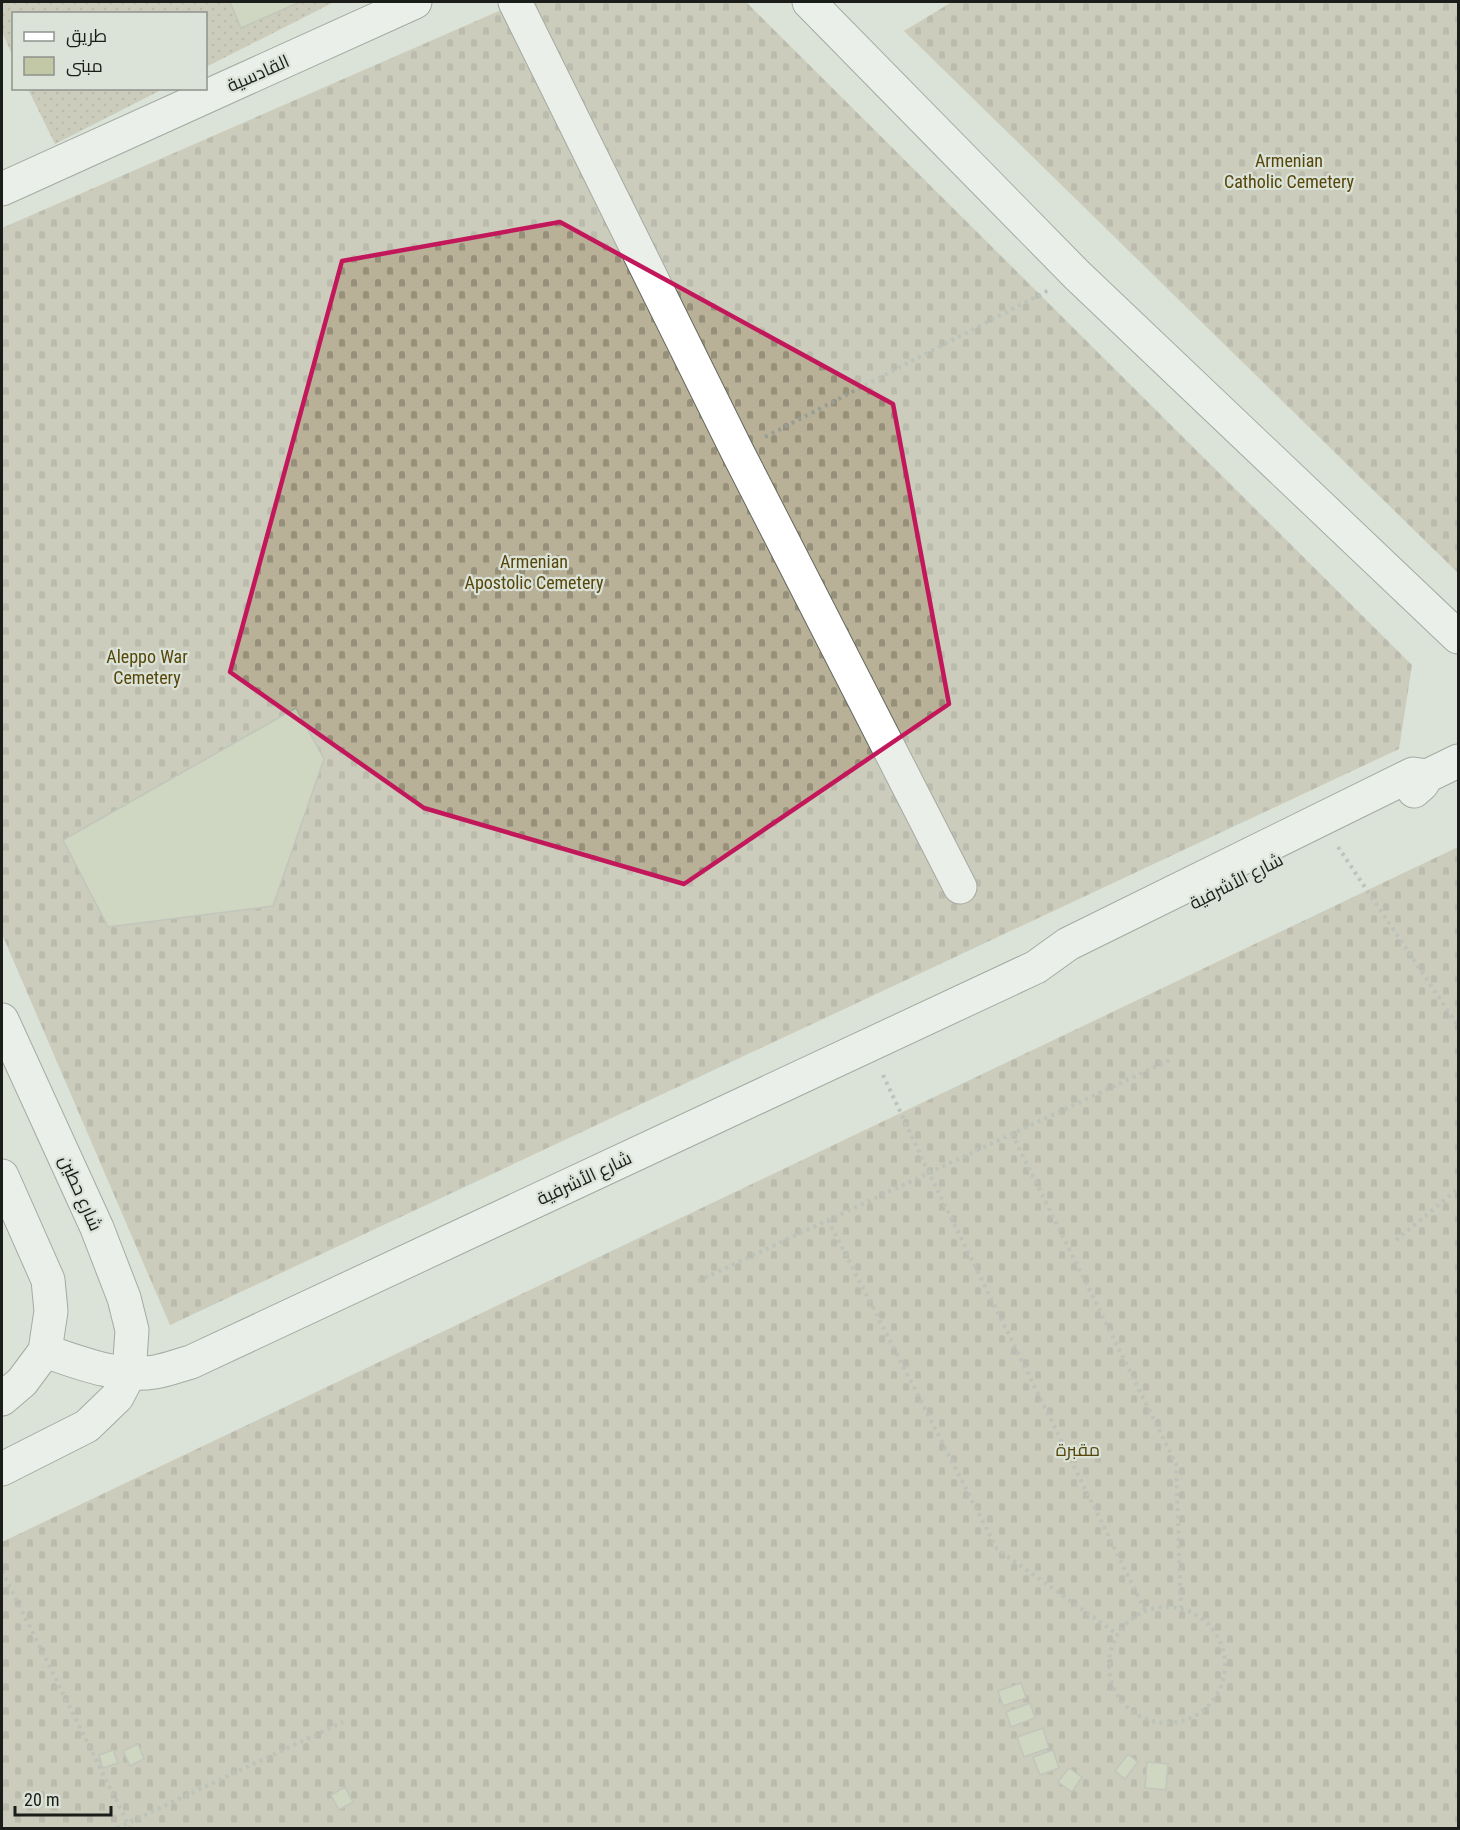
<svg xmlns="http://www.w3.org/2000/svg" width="1460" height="1830" font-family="'Roboto Condensed',Cairo,sans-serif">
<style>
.grass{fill:url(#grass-dots)}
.cemetery{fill:url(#cemetery-stones)}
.building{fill:#c2c7a5;stroke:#a2a499;stroke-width:1.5}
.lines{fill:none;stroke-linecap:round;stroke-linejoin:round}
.minor-casing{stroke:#62685f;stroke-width:35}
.tertiary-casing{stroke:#62685f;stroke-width:35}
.primary-casing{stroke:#62685f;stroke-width:35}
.path{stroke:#989e96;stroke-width:4;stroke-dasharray:3 4.5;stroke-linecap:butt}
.minor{stroke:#fff;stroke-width:33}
.tertiary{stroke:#fff;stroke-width:33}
.primary{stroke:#fff;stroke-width:33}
.marked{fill:none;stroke:#c2185b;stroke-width:4.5;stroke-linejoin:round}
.labels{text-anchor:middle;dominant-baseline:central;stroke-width:4.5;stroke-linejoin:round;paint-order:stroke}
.street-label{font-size:18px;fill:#1a1d19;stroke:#dbe2d8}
.park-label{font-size:18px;fill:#564609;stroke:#dbe2d8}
</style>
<defs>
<pattern id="grass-dots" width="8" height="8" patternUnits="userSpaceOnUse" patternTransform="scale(1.5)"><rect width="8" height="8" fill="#b9b197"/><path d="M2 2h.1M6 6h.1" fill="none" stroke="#968f7a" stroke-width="1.8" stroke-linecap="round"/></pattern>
<pattern id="cemetery-stones" width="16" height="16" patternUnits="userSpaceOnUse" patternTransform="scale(1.5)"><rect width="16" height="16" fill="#b9b197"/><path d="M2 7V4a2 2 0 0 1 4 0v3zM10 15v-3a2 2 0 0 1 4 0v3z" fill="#968f7a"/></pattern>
</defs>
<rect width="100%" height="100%" fill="#dbe2d8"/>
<!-- grass -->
<path class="grass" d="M2,2H334L206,67V14H14L13,57L2,32Z
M28,89H163L55,144Z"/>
<!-- cemetery -->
<path class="cemetery" d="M520,2H746L1412,665L1399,749L170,1325L2,934V228Z
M952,2H1458V573L904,31Z
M1458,847V1828H2V1542Z"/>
<!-- building -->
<path class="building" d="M230,2H298V3L241,28Z
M296,708L324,759L273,906L108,927L63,840Z
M1021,1683L1026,1698L1003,1706L998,1691Z
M1030,1703L1035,1718L1011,1727L1006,1712Z
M1043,1728L1049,1748L1024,1757L1017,1737Z
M138,1744L144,1759L130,1766L123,1751Z
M113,1750L118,1763L103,1768L99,1755Z
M1053,1750L1059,1768L1040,1775L1033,1757Z
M1128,1754L1138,1762L1125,1779L1115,1771Z
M1147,1762L1168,1764L1166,1790L1145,1788Z
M1069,1768L1082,1777L1072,1792L1058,1782Z
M345,1787L353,1802L339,1810L331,1795Z"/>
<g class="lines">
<defs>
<path id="minor" d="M515,2L737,451L960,887
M809,2L1077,275L1458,637
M2,189L415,2"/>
<path id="tertiary" d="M1414,791L1422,784L1427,776L1458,761
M45,1351C80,1363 117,1378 155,1372C167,1370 180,1365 191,1362L1036,967L1068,944L1413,774L1427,776"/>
<path id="primary" d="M2,1020L97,1228L124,1298L132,1330L129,1374L117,1397L87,1426L2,1469
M2,1176L48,1280L51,1311L45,1351L22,1382L2,1399"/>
</defs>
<!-- minor casing -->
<use href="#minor" class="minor-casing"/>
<!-- tertiary casing -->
<use href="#tertiary" class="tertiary-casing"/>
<!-- primary casing -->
<use href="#primary" class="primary-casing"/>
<!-- path -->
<path class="path" d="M765,437L1049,290
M1338,847L1458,1026
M883,1075L929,1173L1145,1610
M1012,1134L1176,1464L1181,1608
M828,1220L997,1549L1117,1634
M1396,1240L1458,1189
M698,1281L1172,1059
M2,1571L130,1828
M1109 1665a58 58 0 1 1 116 0a58 58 0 1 1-116 0Z
M117,1828L343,1722"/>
<!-- minor -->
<use href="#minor" class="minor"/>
<!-- tertiary -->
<use href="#tertiary" class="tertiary"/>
<!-- primary -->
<use href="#primary" class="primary"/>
</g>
<!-- marked area -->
<path d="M0 0H1460V1830H0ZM560,222L893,404L949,704L684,884L424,808L230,672L342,261Z" fill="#dbe2d8" fill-opacity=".55" fill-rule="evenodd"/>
<path class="marked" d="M560,222L893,404L949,704L684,884L424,808L230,672L342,261Z"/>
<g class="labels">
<!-- street labels -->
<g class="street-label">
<text transform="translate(258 73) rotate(-24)">القادسية</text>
<text transform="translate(1236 881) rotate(-27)">شارع الأشرفية</text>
<text transform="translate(584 1178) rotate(-25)">شارع الأشرفية</text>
<text transform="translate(81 1193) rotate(66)">شارع حطين</text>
</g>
<!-- park labels -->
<g class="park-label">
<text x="1289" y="160">Armenian<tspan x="1289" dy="21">Catholic Cemetery</tspan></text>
<text x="534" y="561">Armenian<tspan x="534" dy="21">Apostolic Cemetery</tspan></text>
<text x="147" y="656">Aleppo War<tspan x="147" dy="21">Cemetery</tspan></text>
<text x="1078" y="1449">مقبرة</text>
</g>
</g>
<!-- border -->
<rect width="1460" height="1830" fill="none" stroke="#1a1d19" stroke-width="6"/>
<!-- legend -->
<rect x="12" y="12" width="195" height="78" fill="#dbe2d8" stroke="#8e938c" stroke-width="1.5"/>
<rect x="24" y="32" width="30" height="9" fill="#ffffff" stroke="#8e938c" stroke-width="1.5"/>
<text x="66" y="42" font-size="18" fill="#1a1d19">طريق</text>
<rect x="24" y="57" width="30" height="18" fill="#c2c7a5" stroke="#8e938c" stroke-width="1.5"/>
<text x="66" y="72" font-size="18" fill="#1a1d19">مبنى</text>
<!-- scale -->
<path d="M15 1806v9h96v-9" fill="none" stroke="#1a1d19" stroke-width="3"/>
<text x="24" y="1806" font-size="18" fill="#1a1d19" stroke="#dbe2d8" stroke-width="4.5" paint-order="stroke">20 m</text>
</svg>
